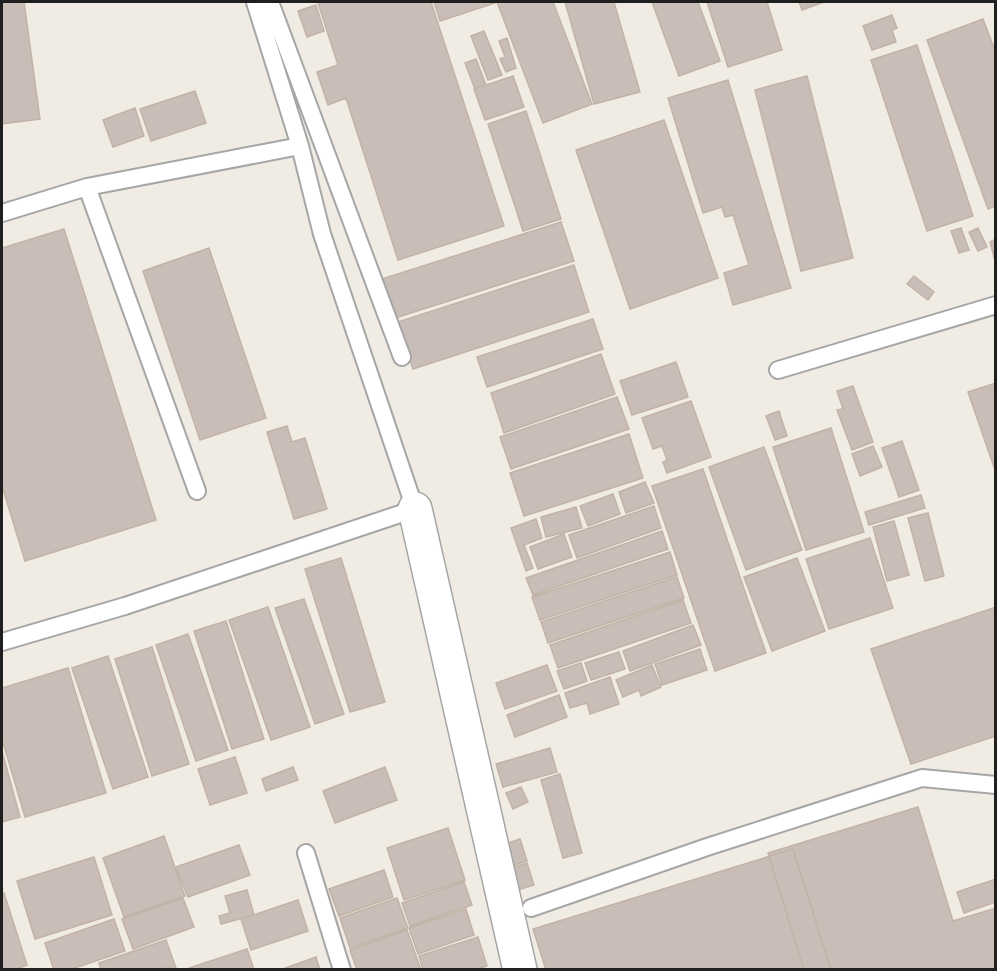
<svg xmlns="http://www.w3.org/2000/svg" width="997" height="971" font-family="Barlow,sans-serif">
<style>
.building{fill:#c8beb7;stroke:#c3b2a6;stroke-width:1.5}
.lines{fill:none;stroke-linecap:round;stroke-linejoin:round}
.service-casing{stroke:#a6a6a6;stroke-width:20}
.minor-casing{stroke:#a6a6a6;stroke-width:36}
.service{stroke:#fff;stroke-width:16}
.minor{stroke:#fff;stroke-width:33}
</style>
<rect width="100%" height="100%" fill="#f0ece4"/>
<!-- building -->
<path class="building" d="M2,2H24L40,119L2,124Z
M321,2H431L504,226L398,260L346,98L328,105L317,72L338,65L318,3Z
M434,2H495V3L440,21Z
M497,2H553L592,104L543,123Z
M565,2H614L640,92L594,104Z
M652,2H698L720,61L679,76Z
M707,2H767L782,50L728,67Z
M799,2H824L802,10Z
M316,5L324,31L307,37L298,11Z
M892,15L897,28L892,30L896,42L872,50L863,26Z
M983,19L996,53V206L988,209L927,40Z
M484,31L502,75L488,80L471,36Z
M507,38L516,68L506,72L500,59L505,57L499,41Z
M917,45L973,216L927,231L871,60Z
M476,59L486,85L475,89L465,63Z
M513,76L524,107L485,120L474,89Z
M807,76L853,258L801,271L755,90Z
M728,80L791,288L733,305L724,273L749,265L733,215L725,217L722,207L703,213L668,98Z
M195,91L206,123L151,141L140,109Z
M135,108L144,136L113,147L103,120Z
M526,111L561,219L523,231L488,124Z
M664,120L718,278L630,309L576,150Z
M561,222L574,261L395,318L382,279Z
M961,228L969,250L959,253L951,231Z
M978,228L987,247L978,251L969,232Z
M64,229L156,520L25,561L2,486V248Z
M996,239V265L990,242Z
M209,248L266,418L200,440L143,271Z
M574,265L589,312L413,369L398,322Z
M914,276L934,292L928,300L907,284Z
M593,319L603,349L487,387L477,357Z
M601,354L615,394L504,433L491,393Z
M676,362L688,397L632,415L620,381Z
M996,383V473L968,392Z
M853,386L873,442L852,450L837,410L843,409L837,391Z
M617,397L629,429L511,469L500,437Z
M691,401L711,457L667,473L663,462L667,460L662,446L653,449L642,418Z
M779,411L787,436L775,440L766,416Z
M287,426L292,442L305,438L327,509L294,519L267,432Z
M831,428L864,532L806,550L773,447Z
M629,434L643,478L524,516L510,473Z
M902,441L919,490L899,497L882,448Z
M873,446L882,467L860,476L852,454Z
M764,447L802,550L746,570L709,467Z
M703,469L766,653L715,671L652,486Z
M645,482L654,503L626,513L619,492Z
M613,494L620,514L588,526L580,506Z
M921,495L925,508L869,525L865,512Z
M654,506L661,528L577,558L569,535Z
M576,507L582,528L546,537L541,517Z
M928,513L944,576L925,581L908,518Z
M536,519L542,538L524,545L533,568L526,571L511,528Z
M894,521L909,575L887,581L873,527Z
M662,531L668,549L533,595L526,578Z
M564,534L572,557L538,569L530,547Z
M870,538L893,608L829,629L806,559Z
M670,552L677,575L540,620L532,597Z
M341,558L385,702L350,712L305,569Z
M797,558L825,631L772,651L744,577Z
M677,577L684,598L548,643L541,622Z
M304,599L344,714L315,724L275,608Z
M683,600L691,623L558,668L550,645Z
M268,607L310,727L271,740L229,620Z
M996,607V736L911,764L871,649Z
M226,621L264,739L232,749L194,631Z
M693,625L701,645L630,671L623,651Z
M188,634L228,750L196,761L156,645Z
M152,647L189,764L152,776L115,659Z
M700,649L707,670L662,685L655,664Z
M619,652L625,669L591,680L585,663Z
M108,656L148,777L113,789L72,668Z
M581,663L587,681L564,689L557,671Z
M547,665L557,691L505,709L496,683Z
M652,665L661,687L641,696L639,690L623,697L616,680Z
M68,668L106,793L25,817L2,739V688Z
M610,677L619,704L590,714L587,703L570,708L565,693Z
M559,695L567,717L515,737L507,715Z
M550,748L557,772L503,787L496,764Z
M2,751L20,817L2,822Z
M235,757L247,793L210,805L198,769Z
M293,767L298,780L266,791L262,779Z
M385,767L397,800L335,823L323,791Z
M560,774L582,853L563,858L541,780Z
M521,787L528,802L513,809L506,793Z
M918,807L953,921L996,908V970H804L768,853Z
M448,828L465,880L404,900L387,848Z
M164,836L185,896L124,917L103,858Z
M520,839L527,861L497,871L490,849Z
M239,845L250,875L188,897L176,867Z
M793,849L831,970H546L533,929Z
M94,857L112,915L35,939L17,881Z
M527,863L534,885L505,894L497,873Z
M384,870L393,897L339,916L329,889Z
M996,879V902L964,913L957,892Z
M464,882L472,905L410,926L402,903Z
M247,890L254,915L221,924L219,916L230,913L225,896Z
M4,893L27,965L14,970H2V894Z
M183,898L194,927L133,949L122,919Z
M397,898L408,928L350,948L340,918Z
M298,900L308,931L251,950L241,919Z
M466,909L474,935L418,954L409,928Z
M114,919L125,951L69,970H54L45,943Z
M407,930L421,970H357L350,950Z
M478,937L487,966L474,970H423L419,956Z
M166,940L176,968L101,970L99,963Z
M247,949L254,970H189V968Z
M316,957L320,970H280Z"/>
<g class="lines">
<defs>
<path id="service" d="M270,2L402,357
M87,187L197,491
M2,213L87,187L300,146
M778,370L996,305
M2,642L125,606L415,509L322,234L300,146L255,2
M306,853L342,970
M531,908L707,847L922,778L996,785"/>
<path id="minor" d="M415,509L520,970"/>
</defs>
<!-- service casing -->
<use href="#service" class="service-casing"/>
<!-- minor casing -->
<use href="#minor" class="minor-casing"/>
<!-- service -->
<use href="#service" class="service"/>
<!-- minor -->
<use href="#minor" class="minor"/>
</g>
<!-- border -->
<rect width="997" height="971" fill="none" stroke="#1f1f1f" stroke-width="6"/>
</svg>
